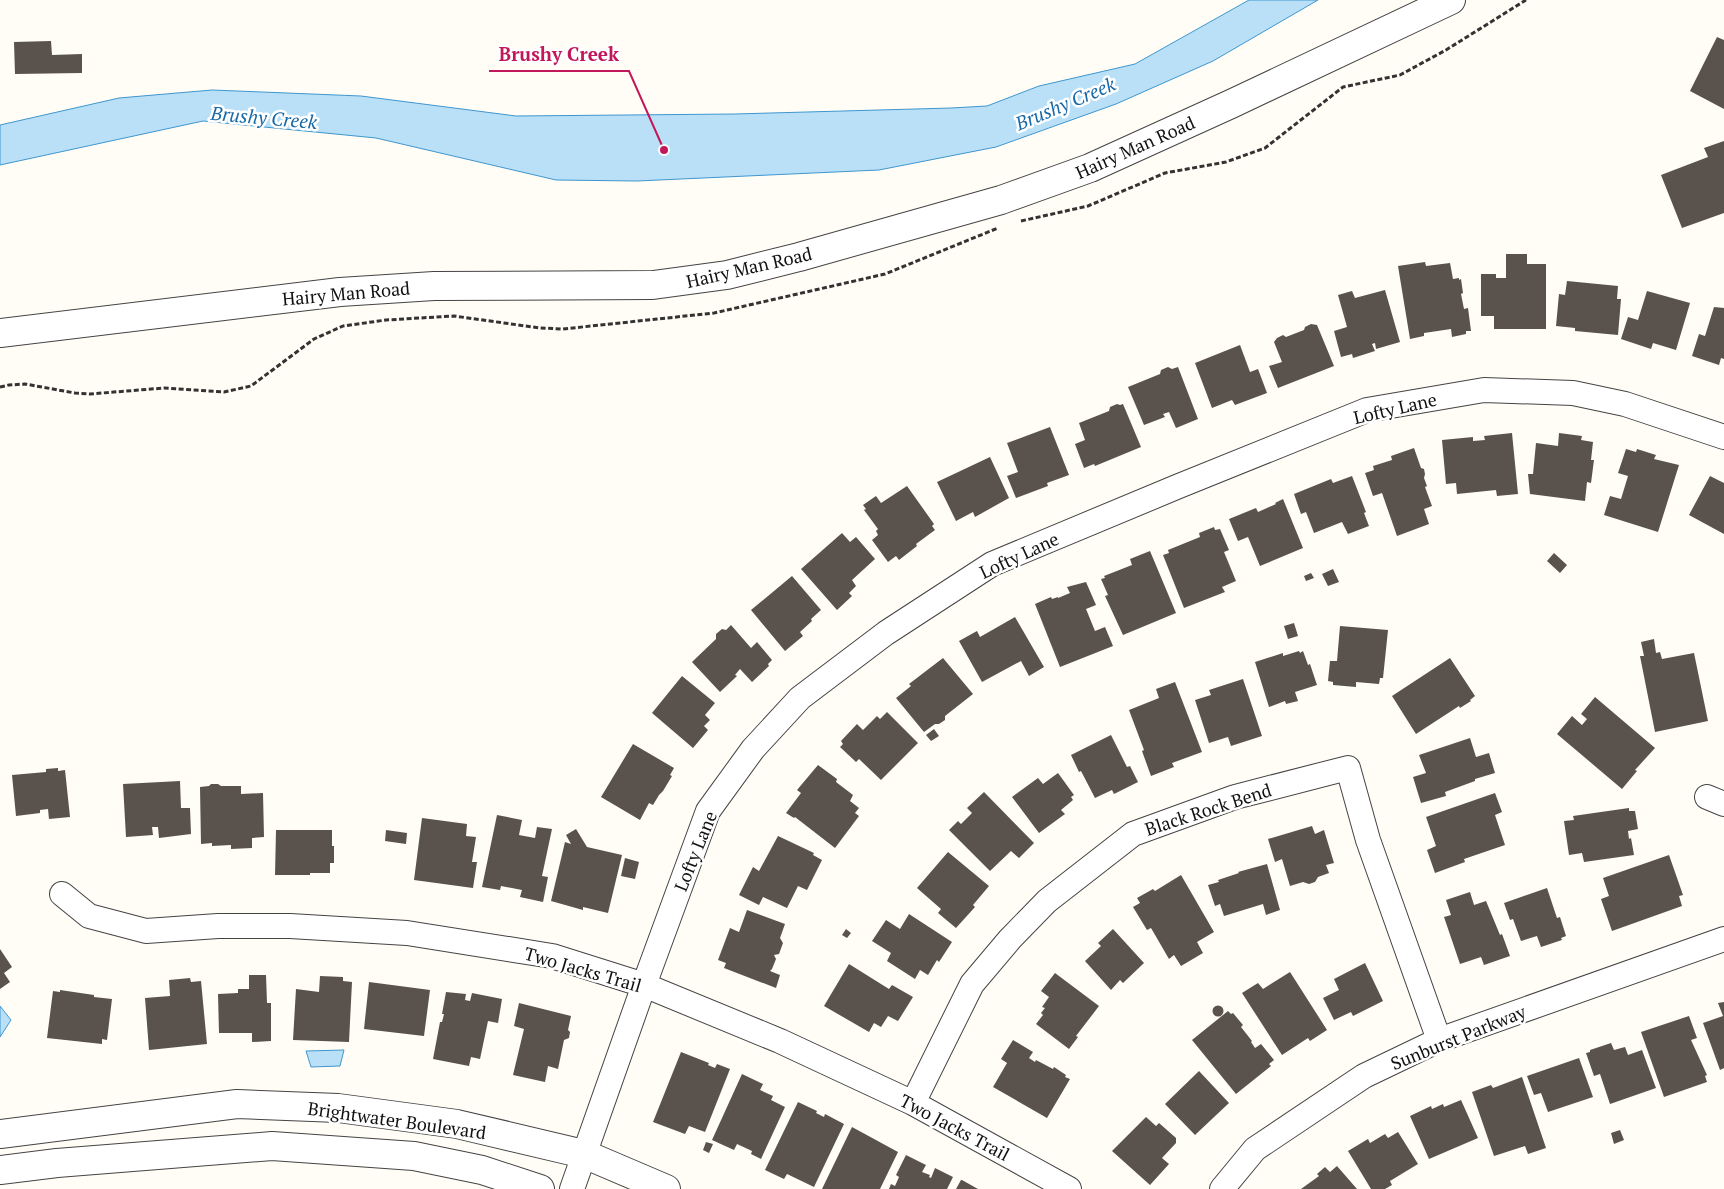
<svg xmlns="http://www.w3.org/2000/svg" width="1724" height="1189" font-family="'PT Serif',serif">
<style>
.water{fill:#b9e0f7;stroke:#3f96cf}
.building{fill:#5a524d}
.lines{fill:none;stroke-linecap:round;stroke-linejoin:round}
.minor-casing{stroke:#444;stroke-width:26}
.tertiary-casing{stroke:#444;stroke-width:30}
.path{stroke:#333;stroke-width:3;stroke-dasharray:5 2.5;stroke-linecap:butt}
.minor{stroke:#fff;stroke-width:24}
.tertiary{stroke:#fff;stroke-width:28}
.labels{text-anchor:middle;dominant-baseline:central;stroke-width:5;stroke-linejoin:round;paint-order:stroke}
.street-label{font-size:18px;fill:#111;stroke:#fff}
.water-label{font-size:19px;font-style:italic;fill:#1768a6;stroke:#fff}
.leader{fill:none;stroke:#c2185b;stroke-width:2}
.callout-dot{fill:#c2185b;stroke:#fff;stroke-width:2}
.callout-label{font-size:19px;text-anchor:middle;font-weight:bold;fill:#c2185b;stroke:#fff;stroke-width:5;stroke-linejoin:round;paint-order:stroke}
</style>
<rect width="100%" height="100%" fill="#fffdf5"/>
<!-- water -->
<path class="water" d="M1249,0H1318L1213,61L1116,104L996,147L879,170L637,181L556,180L376,138L203,121L0,165V125L119,98L212,90L361,96L516,116L735,114L951,108L987,106L1039,86L1135,64Z
M0,1006L11,1020L0,1037Z
M344,1050L340,1066L311,1067L306,1051Z"/>
<!-- building -->
<path class="building" d="M1717,37L1724,40V109L1690,91Z
M51,41L52,55L82,54V73L15,74L14,42Z
M1724,141V213L1682,228L1661,175L1708,157L1704,148Z
M1506,254H1527V264H1546V329H1494V316H1481V274H1496V278H1506Z
M1425,262L1426,266L1450,263L1453,279L1459,278V280L1461,279L1463,293L1461,294L1464,309L1468,308L1471,331H1466V334L1452,337L1451,329L1424,333V336L1410,339L1398,266Z
M1567,281L1618,286L1617,299H1621L1618,335L1575,331V328L1556,326L1559,294L1565,295Z
M1385,290L1400,342L1376,349L1375,343L1372,344L1375,351L1353,358L1352,354L1341,357L1334,331L1347,327L1338,295L1352,291L1355,298Z
M1647,291L1690,303L1676,350L1653,343L1651,349L1621,339L1628,317L1638,320Z
M1714,307L1724,308V359L1721,358L1719,365L1692,356L1699,334L1705,336Z
M1311,324L1317,325L1334,366L1278,388L1269,366L1282,362L1274,342L1277,338L1283,335L1286,337L1304,330L1305,327Z
M1240,345L1250,372L1258,369L1267,393L1235,405L1232,400L1212,408L1195,363Z
M1168,367L1172,369L1178,367L1198,419L1176,428L1169,412L1163,414L1165,417L1144,425L1128,387L1160,374L1161,370Z
M1117,404L1120,405L1123,404L1141,447L1095,466L1094,464L1084,468L1075,444L1085,440L1079,423L1109,411L1110,407Z
M1050,427L1069,475L1047,483L1048,486L1016,498L1007,476L1018,472L1007,443Z
M1512,433L1518,494L1497,496L1496,490L1457,494L1456,483L1446,484L1442,440L1473,437V441L1485,440L1484,436Z
M1559,433L1582,436L1581,440L1593,442L1591,460H1594L1591,483L1587,482L1585,501L1530,494L1528,474H1533L1536,443L1558,446Z
M1414,448L1421,468L1424,469L1425,474L1424,478L1427,486L1425,487L1432,506L1424,509L1429,524L1397,536L1382,493L1373,496L1365,473L1374,470L1373,466L1392,460L1391,456Z
M1626,449L1636,452L1637,449L1656,455L1654,459L1679,465L1658,532L1604,515L1610,496L1621,499L1628,476L1618,473Z
M990,457L1009,498L975,517L973,512L956,521L937,482Z
M1352,476L1366,512L1364,513L1369,526L1348,534L1342,522L1314,533L1306,512L1301,514L1294,494L1331,479L1333,483Z
M1710,476L1724,483V534L1689,515Z
M907,486L934,524L932,526L935,530L916,544L917,546L899,560L896,556L888,562L872,540L878,535L876,531L878,529L864,510L866,509L863,505L876,496L881,503Z
M1283,499L1303,548L1260,566L1248,537L1238,541L1229,519L1256,508L1258,512L1276,504L1275,503Z
M1214,527L1215,530L1220,529L1229,550L1224,552L1236,581L1222,587L1225,592L1184,608L1163,555L1169,553L1168,550L1200,537L1199,533Z
M842,533L850,542L856,537L875,559L852,580L856,586L849,593L852,596L837,610L801,569Z
M1150,551L1176,613L1123,635L1105,596L1108,595L1101,579L1105,578L1104,576L1132,565L1130,559Z
M1554,553L1567,565L1560,573L1547,561Z
M1333,569L1339,582L1328,586L1322,574Z
M1311,573L1314,578L1306,581L1304,576Z
M792,576L821,610L811,619L812,621L800,632L803,636L785,651L751,610Z
M1086,582L1096,605L1086,609L1095,631L1105,627L1113,646L1060,667L1035,604L1051,597L1052,599L1058,597V598L1070,593L1067,587Z
M1015,617L1044,667L1029,676L1021,661L982,682L959,641L977,631L980,637Z
M1294,623L1298,636L1288,639L1284,626Z
M731,625L751,648L757,642L772,660L768,664L769,666L752,682L740,669L735,675L737,676L720,692L692,662L716,639V634L722,629L726,630Z
M1340,626L1388,630L1383,678H1380L1379,684L1356,682V687L1333,685V682L1328,681L1330,661H1337Z
M1654,639L1656,653L1660,652L1662,659L1694,653L1708,721L1655,732L1640,656H1644L1641,642Z
M1299,651L1300,653L1303,651L1308,665L1310,664L1317,685L1295,692L1298,701L1286,704L1285,701L1269,707L1255,662L1283,653V656Z
M943,658L973,694L945,716V720L939,724H935L924,732L896,698L911,686L909,684Z
M1450,658L1475,696L1470,700L1471,701L1460,708L1459,706L1416,734L1392,696Z
M682,676L715,703L705,715L710,720L704,726L708,730L693,748L652,713Z
M1243,679L1262,736L1231,746L1228,737L1209,743L1195,700L1211,695L1209,690Z
M1175,682L1202,752L1172,763L1174,767L1151,776L1142,751L1144,750L1129,710L1159,698L1156,689Z
M1595,697L1655,748L1635,770L1637,771L1622,789L1557,734L1572,716L1582,725L1587,719L1581,714Z
M887,712L918,743L881,780L859,759L856,762L840,747L843,744L841,741L857,724L863,730L877,716L880,719Z
M934,729L939,736L931,741L926,735Z
M1111,735L1127,767L1130,766L1138,782L1114,794L1112,790L1095,798L1081,771L1079,772L1071,755Z
M1470,738L1476,757L1489,753L1495,773L1475,779V781L1445,792L1446,796L1421,803L1413,777L1426,773L1419,755Z
M633,744L674,768L670,775L672,776L663,791L659,795L653,805L649,803L640,820L601,797Z
M818,765L837,779L836,782L853,795L850,801L859,808L855,813L859,816L835,848L795,817L794,818L786,813L801,793L797,790Z
M58,768V771L65,770L70,817L49,819L48,809L40,810V813L16,816L12,775L46,772V769Z
M1058,773L1074,795L1071,797L1073,800L1061,810L1065,814L1039,833L1012,797L1038,778L1043,784Z
M180,781L181,808H190L191,834L159,838L158,827H152L153,835L126,837L123,784Z
M211,784H218L221,786H241V794L263,793L264,837L252,838V848L231,849V845L212,846V843L201,844L200,787L209,786Z
M984,792L1034,843L1019,858L1011,851L990,871L949,830L958,821L961,824L972,813L967,808Z
M1495,793L1502,812L1495,815L1505,845L1464,859L1465,862L1435,873L1427,850L1436,846L1426,817Z
M1629,808V811H1635L1638,829L1628,831L1629,839L1631,838L1634,855L1584,862L1582,853L1569,855L1564,821L1574,820L1573,816Z
M497,815L522,820L519,835L535,838L537,827L552,829L542,876L548,877L543,902L520,897L522,890L501,886L500,890L482,887Z
M422,818L467,824L466,836L476,837L472,862H477L473,888L414,880Z
M1312,826L1315,834L1324,830L1334,863L1326,865L1329,873L1318,877L1315,882L1309,884L1303,882L1290,886L1282,859L1275,862L1268,839Z
M576,829L587,847L622,855L608,913L583,907V910L551,901L565,842L571,844L566,835Z
M276,830H332V846H334V863H330V873H310V875H275Z
M386,830L407,833L406,844L385,841Z
M778,836L814,853L813,855L822,860L807,890L798,886L787,908L763,897L759,905L739,895L753,867L759,871Z
M948,852L989,886L973,905L975,907L956,928L938,913L941,909L917,888Z
M1669,855L1683,895L1679,896L1682,906L1612,931L1601,899L1609,896L1603,878Z
M625,858L639,862L635,879L621,876Z
M1267,864L1280,910L1266,915L1263,904L1224,916L1220,904L1215,906L1208,885L1219,882L1218,880L1239,873L1238,872Z
M1181,875L1214,932L1197,942L1203,953L1181,966L1174,955L1169,959L1151,928L1147,930L1133,907L1140,903L1137,898L1153,889L1155,891Z
M1547,888L1557,918L1560,917L1566,936L1561,938L1562,940L1541,947L1537,936L1521,941L1513,919L1510,920L1504,903Z
M1470,892L1474,905L1486,901L1500,935L1502,934L1510,956L1484,965L1481,957L1460,964L1444,917L1451,915L1446,900Z
M747,910L785,924L780,938L783,943L779,954L774,955L776,959L772,969L770,971L780,975L776,988L724,968L726,963L718,960L730,928L739,932Z
M909,914L952,942L939,962L937,960L928,975L920,970L915,979L887,961L891,953L872,941L886,920L900,929Z
M846,929L851,933L847,938L842,935Z
M1113,929L1144,963L1123,983L1120,980L1111,990L1085,961L1101,946L1098,943Z
M0,949L12,967L4,973L10,982L0,989Z
M1365,963L1383,1001L1353,1016L1351,1012L1334,1020L1323,998L1339,990L1334,979Z
M849,964L889,989L892,985L913,997L898,1021L888,1016L881,1027L874,1023L869,1032L824,1006Z
M1290,972L1327,1030L1310,1041L1308,1038L1282,1055L1242,993L1258,983L1263,989Z
M1055,973L1099,1006L1076,1036L1078,1037L1069,1049L1036,1024L1043,1015L1041,1013L1045,1008L1042,1007L1049,997L1041,991Z
M249,975H266L267,1003H271V1041L252,1042V1033H219L218,994L238,993V989H249Z
M320,976L343,977V981L352,982L349,1042L293,1040L296,989L319,992Z
M190,978L191,982L201,981L207,1044L149,1050L145,998L170,996L169,980Z
M369,982L430,990L424,1036L364,1029Z
M60,990L94,995V997L112,999L107,1040L102,1039V1044L47,1038L53,991L60,992Z
M446,992L466,994L465,1000L470,1001L472,993L502,999L498,1023L488,1021L480,1059L471,1057L469,1066L433,1059L440,1022H442L444,1014H442Z
M1724,1002V1068L1720,1070L1703,1023L1723,1016L1718,1003Z
M519,1003L571,1016L568,1030L570,1032L569,1038L564,1040L558,1069L548,1066L545,1082L513,1075L524,1029L514,1026Z
M1212.5 1011a5.5 5.5 0 1 1 11 0a5.5 5.5 0 1 1-11 0Z
M1228,1011L1231,1014L1233,1013L1243,1025L1241,1027L1252,1041L1251,1042L1255,1048L1261,1044L1274,1060L1269,1064L1271,1066L1236,1094L1192,1040Z
M1689,1016L1697,1038L1691,1040L1707,1075L1705,1076L1707,1082L1664,1097L1641,1032Z
M1013,1040L1033,1052L1029,1058L1035,1062L1036,1060L1053,1069L1054,1067L1066,1075L1065,1077L1070,1079L1047,1118L993,1087L1007,1063L1001,1059Z
M1611,1043L1614,1050L1625,1047L1628,1055L1642,1050L1656,1088L1610,1104L1600,1074L1594,1076L1586,1053L1590,1052V1050Z
M681,1052L709,1063L708,1065L715,1068L717,1064L730,1069L705,1132L689,1126L685,1134L653,1122Z
M1579,1058L1593,1097L1548,1112L1541,1093L1534,1095L1527,1076Z
M1199,1071L1229,1103L1195,1135L1165,1104Z
M742,1074L763,1084L760,1090L773,1096L771,1100L785,1107L761,1159L751,1154L752,1151L737,1144L734,1150L712,1140Z
M1522,1077L1546,1148L1528,1154L1525,1146L1494,1156L1472,1092L1491,1085L1493,1088Z
M1461,1100L1478,1138L1429,1159L1410,1116L1431,1106L1432,1109L1443,1104L1444,1107Z
M798,1102L817,1111L816,1113L824,1117L825,1114L844,1124L814,1187L787,1174L784,1179L765,1170Z
M1146,1117L1156,1126L1159,1123L1176,1138V1143L1162,1158L1169,1164L1150,1185L1112,1151Z
M852,1127L898,1152L880,1189H822Z
M1620,1130L1624,1140L1614,1144L1611,1133Z
M1398,1132L1418,1164L1390,1181L1392,1185L1385,1189H1371L1348,1151L1368,1139L1370,1143L1385,1134L1388,1138Z
M706,1142L713,1144L709,1153L703,1150Z
M906,1155L926,1165L922,1172L930,1175L929,1177L931,1178L935,1168L953,1177L947,1189H889L891,1184L895,1186L899,1177L896,1175Z
M1337,1166L1357,1189H1301L1319,1176L1317,1174L1325,1167L1330,1172Z
M961,1180H962L978,1189H956Z"/>
<g class="lines">
<defs>
<path id="minor" d="M1707,797L1724,804
M62,894L89,916L146,931L218,926H290L407,933L552,956L644,985L780,1041L913,1103L1069,1189
M913,1103L972,984L1010,939L1047,901L1133,834L1235,797L1348,768L1368,840L1439,1040
M572,1189L644,985L708,811L753,749L800,698L886,633L992,564L1179,486L1367,410L1484,390L1573,393L1625,404L1724,437
M1222,1189L1255,1149L1364,1076L1439,1040L1724,939"/>
<path id="tertiary" d="M0,333L340,292L434,286L653,285L727,275L799,257L1001,200L1090,168L1231,104L1451,0
M0,1134L237,1104L338,1108L457,1124L584,1154L666,1189
M0,1170L57,1163L272,1146L414,1156L482,1170L540,1189"/>
</defs>
<!-- minor casing -->
<use href="#minor" class="minor-casing"/>
<!-- tertiary casing -->
<use href="#tertiary" class="tertiary-casing"/>
<!-- path -->
<path class="path" d="M1021,221L1088,206L1165,173L1226,162L1265,148L1343,87L1400,75L1446,50L1526,0
M0,387L9,385L25,384L75,393L90,394L164,388L224,392L251,386L314,339L343,326L386,320L454,316L540,328L563,329L714,313L885,274L998,228"/>
<!-- minor -->
<use href="#minor" class="minor"/>
<!-- tertiary -->
<use href="#tertiary" class="tertiary"/>
</g>
<g class="labels">
<!-- street labels -->
<g class="street-label">
<text transform="translate(1135 147) rotate(-24)">Hairy Man Road</text>
<text transform="translate(749 267) rotate(-13)">Hairy Man Road</text>
<text transform="translate(346 293) rotate(-5)">Hairy Man Road</text>
<text transform="translate(1395 408) rotate(-13)">Lofty Lane</text>
<text transform="translate(1019 555) rotate(-25)">Lofty Lane</text>
<text transform="translate(1208 809) rotate(-18)">Black Rock Bend</text>
<text transform="translate(695 851) rotate(-68)">Lofty Lane</text>
<text transform="translate(583 969) rotate(16)">Two Jacks Trail</text>
<text transform="translate(1458 1037) rotate(-22)">Sunburst Parkway</text>
<text transform="translate(397 1120) rotate(8)">Brightwater Boulevard</text>
<text transform="translate(955 1127) rotate(28)">Two Jacks Trail</text>
</g>
<!-- water labels -->
<g class="water-label">
<text transform="translate(1065 103) rotate(-23)">Brushy Creek</text>
<text transform="translate(264 117) rotate(5)">Brushy Creek</text>
</g>
</g>
<!-- callouts -->
<path class="leader" d="M664 150L629 71H489"/>
<circle class="callout-dot" cx="664" cy="150" r="5"/>
<g class="callout-label">
<text x="559" y="61">Brushy Creek</text>
</g>
</svg>
